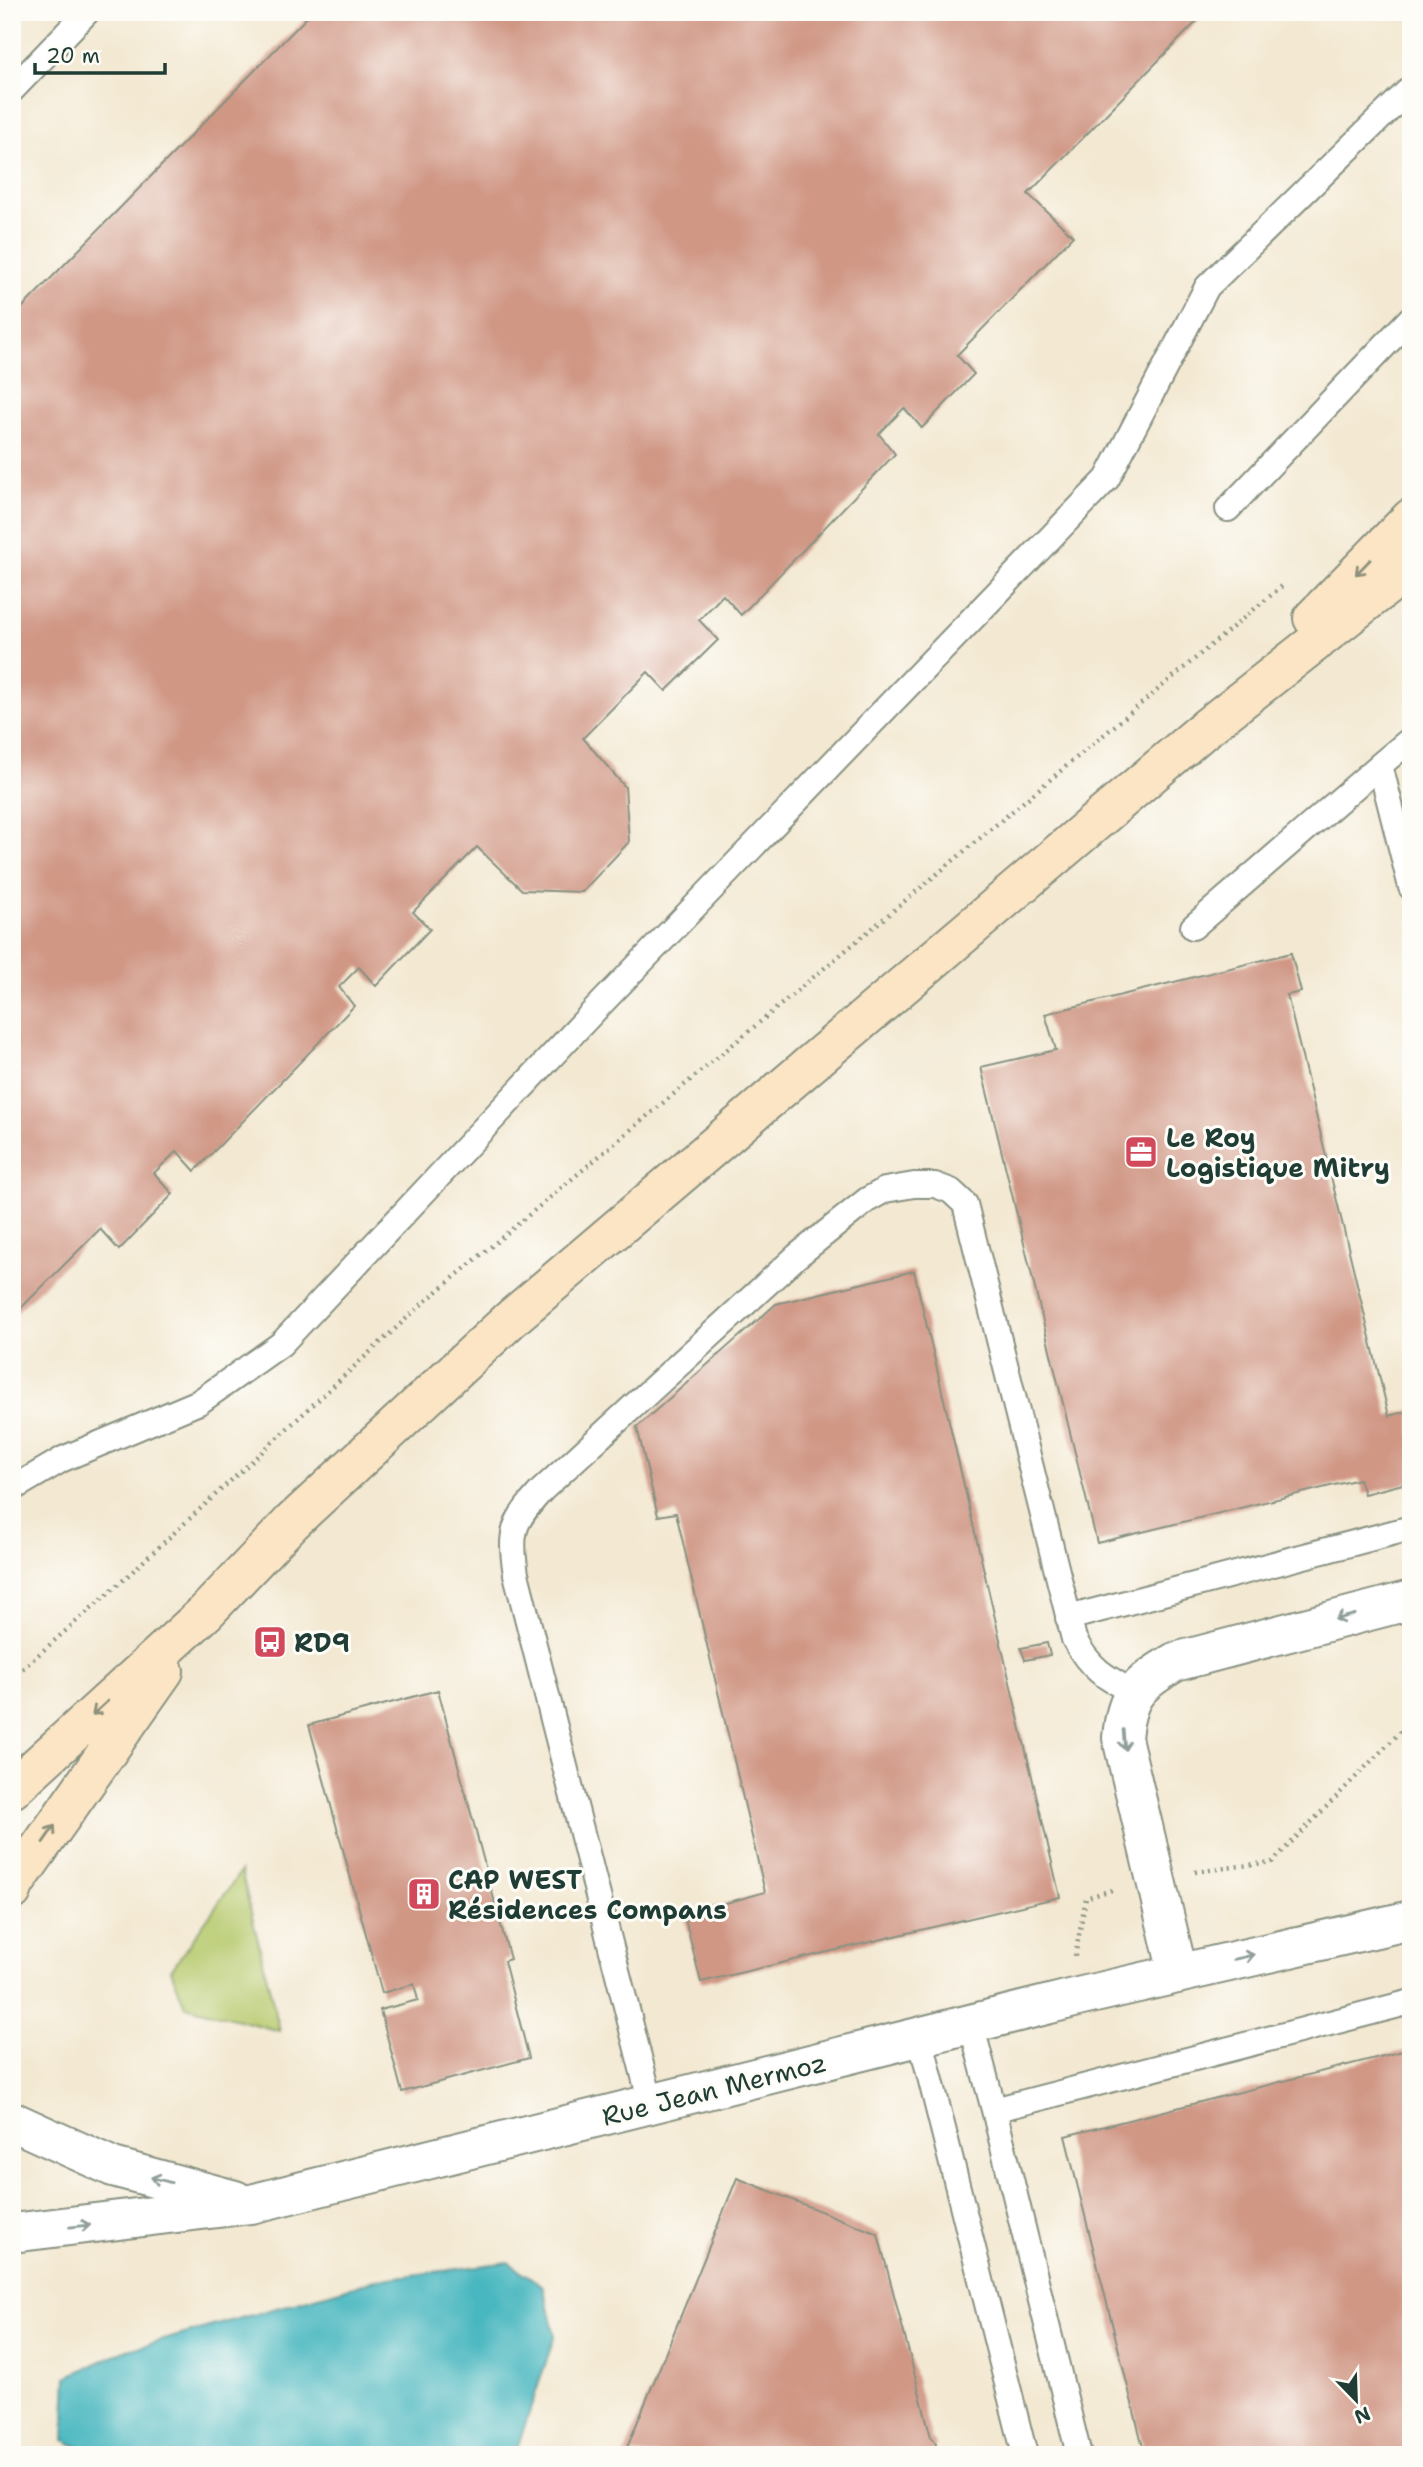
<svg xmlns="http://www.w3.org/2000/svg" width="1423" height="2467" font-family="'Shantell Sans',sans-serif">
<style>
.green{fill:#b6c96c;stroke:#6a8350;stroke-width:2}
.water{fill:#48b7c0;stroke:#347a7a;stroke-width:2}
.building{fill:#d09785}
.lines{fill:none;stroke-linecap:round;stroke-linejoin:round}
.service-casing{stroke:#899282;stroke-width:28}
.minor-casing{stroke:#899282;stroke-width:42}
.secondary-casing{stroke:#899282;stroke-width:42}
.path{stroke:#899282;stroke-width:4.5;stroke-dasharray:2 5;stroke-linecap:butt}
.service{stroke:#fff;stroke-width:24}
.minor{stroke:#fff;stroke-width:38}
.secondary{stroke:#fce5c4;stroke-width:38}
.oneway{stroke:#8e917c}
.oneway2{stroke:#8f9e9a}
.labels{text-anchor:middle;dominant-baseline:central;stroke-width:6;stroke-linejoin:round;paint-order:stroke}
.poi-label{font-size:26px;font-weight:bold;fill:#1f3d34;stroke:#fdfcf7;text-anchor:start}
.street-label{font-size:26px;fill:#1f3d34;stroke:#fdfcf7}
</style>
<rect width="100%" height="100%" fill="#fdfcf7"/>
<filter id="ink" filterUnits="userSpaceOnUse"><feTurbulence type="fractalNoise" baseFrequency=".0143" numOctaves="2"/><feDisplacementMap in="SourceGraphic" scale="14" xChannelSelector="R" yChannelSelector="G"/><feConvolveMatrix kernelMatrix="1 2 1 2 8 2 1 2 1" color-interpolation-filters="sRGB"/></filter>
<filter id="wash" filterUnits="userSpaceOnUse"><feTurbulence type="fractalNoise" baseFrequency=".00686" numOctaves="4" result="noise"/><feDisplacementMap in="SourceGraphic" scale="28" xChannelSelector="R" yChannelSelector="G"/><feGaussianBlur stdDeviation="1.57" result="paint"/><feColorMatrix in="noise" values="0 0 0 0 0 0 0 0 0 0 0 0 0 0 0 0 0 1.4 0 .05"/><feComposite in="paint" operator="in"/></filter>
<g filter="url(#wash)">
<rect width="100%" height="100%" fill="#f3e8d1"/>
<!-- green -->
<path class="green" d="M241,1871L280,2031L185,2006L171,1970Z"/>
<!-- water -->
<path class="water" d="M508,2262L543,2286L555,2335L515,2455H95L64,2440L67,2377L121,2352L375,2280Z"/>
<g id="blocks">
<!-- building -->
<path class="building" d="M312,12H1206L1028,194L1073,236L957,355L974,374L922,428L904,408L879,434L895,454L741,615L723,595L699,620L718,640L666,691L648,672L583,738L625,787L629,842L582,892L522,890L477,847L413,912L430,929L376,986L359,967L339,987L354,1006L195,1171L177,1151L154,1173L173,1194L119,1250L100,1229L12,1317V318Z
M1291,953L1301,992L1287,995L1389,1416L1411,1410V1482L1364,1494L1359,1479L1097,1543L981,1067L1056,1050L1045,1014Z
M914,1271L1060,1897L701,1982L684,1915L765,1892L676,1513L658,1516L637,1427L776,1304Z
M1047,1643L1050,1655L1025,1660L1021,1648Z
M438,1690L510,1959L504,1961L529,2058L402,2092L380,2010L418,2000L414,1984L382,1993L309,1725Z
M1411,2049V2455H1145L1065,2136Z
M737,2178L878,2234L931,2437L936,2444L932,2455H624Z"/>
</g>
</g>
<g filter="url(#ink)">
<use href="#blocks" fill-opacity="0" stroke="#899282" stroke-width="2"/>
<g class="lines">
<defs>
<path id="service" d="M12,90L87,12
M1228,509L1411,318
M1380,765L1411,739
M1193,927L1380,765L1411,887
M12,1489L63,1459L199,1402L281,1344L594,1011L1107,479L1207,287L1411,88
M1068,1618L1411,1528
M971,2024L994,2110
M920,2037L1025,2455
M651,2104L516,1574C509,1531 513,1522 542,1490L797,1256L867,1200L885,1190L914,1185H935L951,1191L965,1204L1074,1639C1090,1669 1105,1677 1134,1693
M1079,2455L994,2110L1411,2002"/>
<path id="minor" d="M1178,1973L1122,1738C1126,1694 1138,1684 1175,1662L1411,1600
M12,2121L113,2167L235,2200
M12,2233L251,2204L1082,1996L1411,1920"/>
<path id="secondary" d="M1313,618L1411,518
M12,1789L205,1613L292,1522L513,1317L1206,728L1411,567
M12,1891L15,1883L164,1671"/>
</defs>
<!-- service casing -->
<use href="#service" class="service-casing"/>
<!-- minor casing -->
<use href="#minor" class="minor-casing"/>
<!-- secondary casing -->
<use href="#secondary" class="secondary-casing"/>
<!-- path -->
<path class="path" d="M12,1678L121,1582L421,1305L1282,586
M1195,1872L1272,1862L1411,1721
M1075,1956L1086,1898L1115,1889"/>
<!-- service -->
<use href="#service" class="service"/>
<!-- minor -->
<use href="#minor" class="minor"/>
<!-- secondary -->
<use href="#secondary" class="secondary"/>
</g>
<!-- one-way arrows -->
<defs><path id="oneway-shaft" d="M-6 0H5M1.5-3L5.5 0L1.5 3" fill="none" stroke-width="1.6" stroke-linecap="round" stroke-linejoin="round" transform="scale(1.75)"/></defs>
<g class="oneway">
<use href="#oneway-shaft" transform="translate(1363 567) rotate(134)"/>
<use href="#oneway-shaft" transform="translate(100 1708) rotate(138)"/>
<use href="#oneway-shaft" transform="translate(49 1834) rotate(-55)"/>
</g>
<g class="oneway2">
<use href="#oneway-shaft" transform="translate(1345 1617) rotate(166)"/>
<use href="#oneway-shaft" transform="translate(1124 1740) rotate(85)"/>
<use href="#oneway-shaft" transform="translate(1244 1957) rotate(-13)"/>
<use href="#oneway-shaft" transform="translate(161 2180) rotate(-165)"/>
<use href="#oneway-shaft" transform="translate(80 2226) rotate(-6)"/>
</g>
</g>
<!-- icons -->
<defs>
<symbol id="office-square" viewBox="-11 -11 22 22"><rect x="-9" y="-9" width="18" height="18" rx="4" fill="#d1495b" stroke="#fdfcf7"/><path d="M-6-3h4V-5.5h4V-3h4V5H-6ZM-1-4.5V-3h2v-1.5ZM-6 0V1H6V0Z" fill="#fff"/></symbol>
<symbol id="bus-square" viewBox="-11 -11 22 22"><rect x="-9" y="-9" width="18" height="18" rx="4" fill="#d1495b" stroke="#fdfcf7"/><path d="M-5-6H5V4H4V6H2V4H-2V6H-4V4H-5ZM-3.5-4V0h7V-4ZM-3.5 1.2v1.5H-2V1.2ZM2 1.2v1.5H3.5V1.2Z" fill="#fff"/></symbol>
<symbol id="building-square" viewBox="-11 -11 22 22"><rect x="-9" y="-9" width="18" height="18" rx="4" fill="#d1495b" stroke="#fdfcf7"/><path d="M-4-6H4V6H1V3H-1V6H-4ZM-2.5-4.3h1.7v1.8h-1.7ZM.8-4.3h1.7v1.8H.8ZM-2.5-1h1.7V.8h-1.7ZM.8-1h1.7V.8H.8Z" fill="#fff"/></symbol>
</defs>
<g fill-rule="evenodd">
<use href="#office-square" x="1122" y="1133" width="38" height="38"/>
<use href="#bus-square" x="251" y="1623" width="38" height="38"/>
<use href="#building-square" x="405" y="1875" width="38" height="38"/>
</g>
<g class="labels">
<!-- poi labels -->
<g class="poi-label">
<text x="1166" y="1137">Le Roy<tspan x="1166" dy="30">Logistique Mitry</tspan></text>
<text x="294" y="1642">RD9</text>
<text x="448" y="1879">CAP WEST<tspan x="448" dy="30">Résidences Compans</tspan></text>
</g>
<!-- street labels -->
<g class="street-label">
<text transform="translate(714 2089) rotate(-14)">Rue Jean Mermoz</text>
</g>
</g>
<!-- margin -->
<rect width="1423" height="2467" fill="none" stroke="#fdfcf7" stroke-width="42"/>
<!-- north arrow -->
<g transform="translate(1356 2400) rotate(157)" stroke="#fdfcf7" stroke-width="5" paint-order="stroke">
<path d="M0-5L12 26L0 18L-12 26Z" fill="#1f3d34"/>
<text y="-10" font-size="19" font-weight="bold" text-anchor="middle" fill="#1f3d34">N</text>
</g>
<!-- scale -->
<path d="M35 63v10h130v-10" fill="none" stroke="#1f3d34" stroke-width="3.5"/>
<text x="46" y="63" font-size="21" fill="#1f3d34" stroke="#fdfcf7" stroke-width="5" paint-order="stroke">20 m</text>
</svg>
